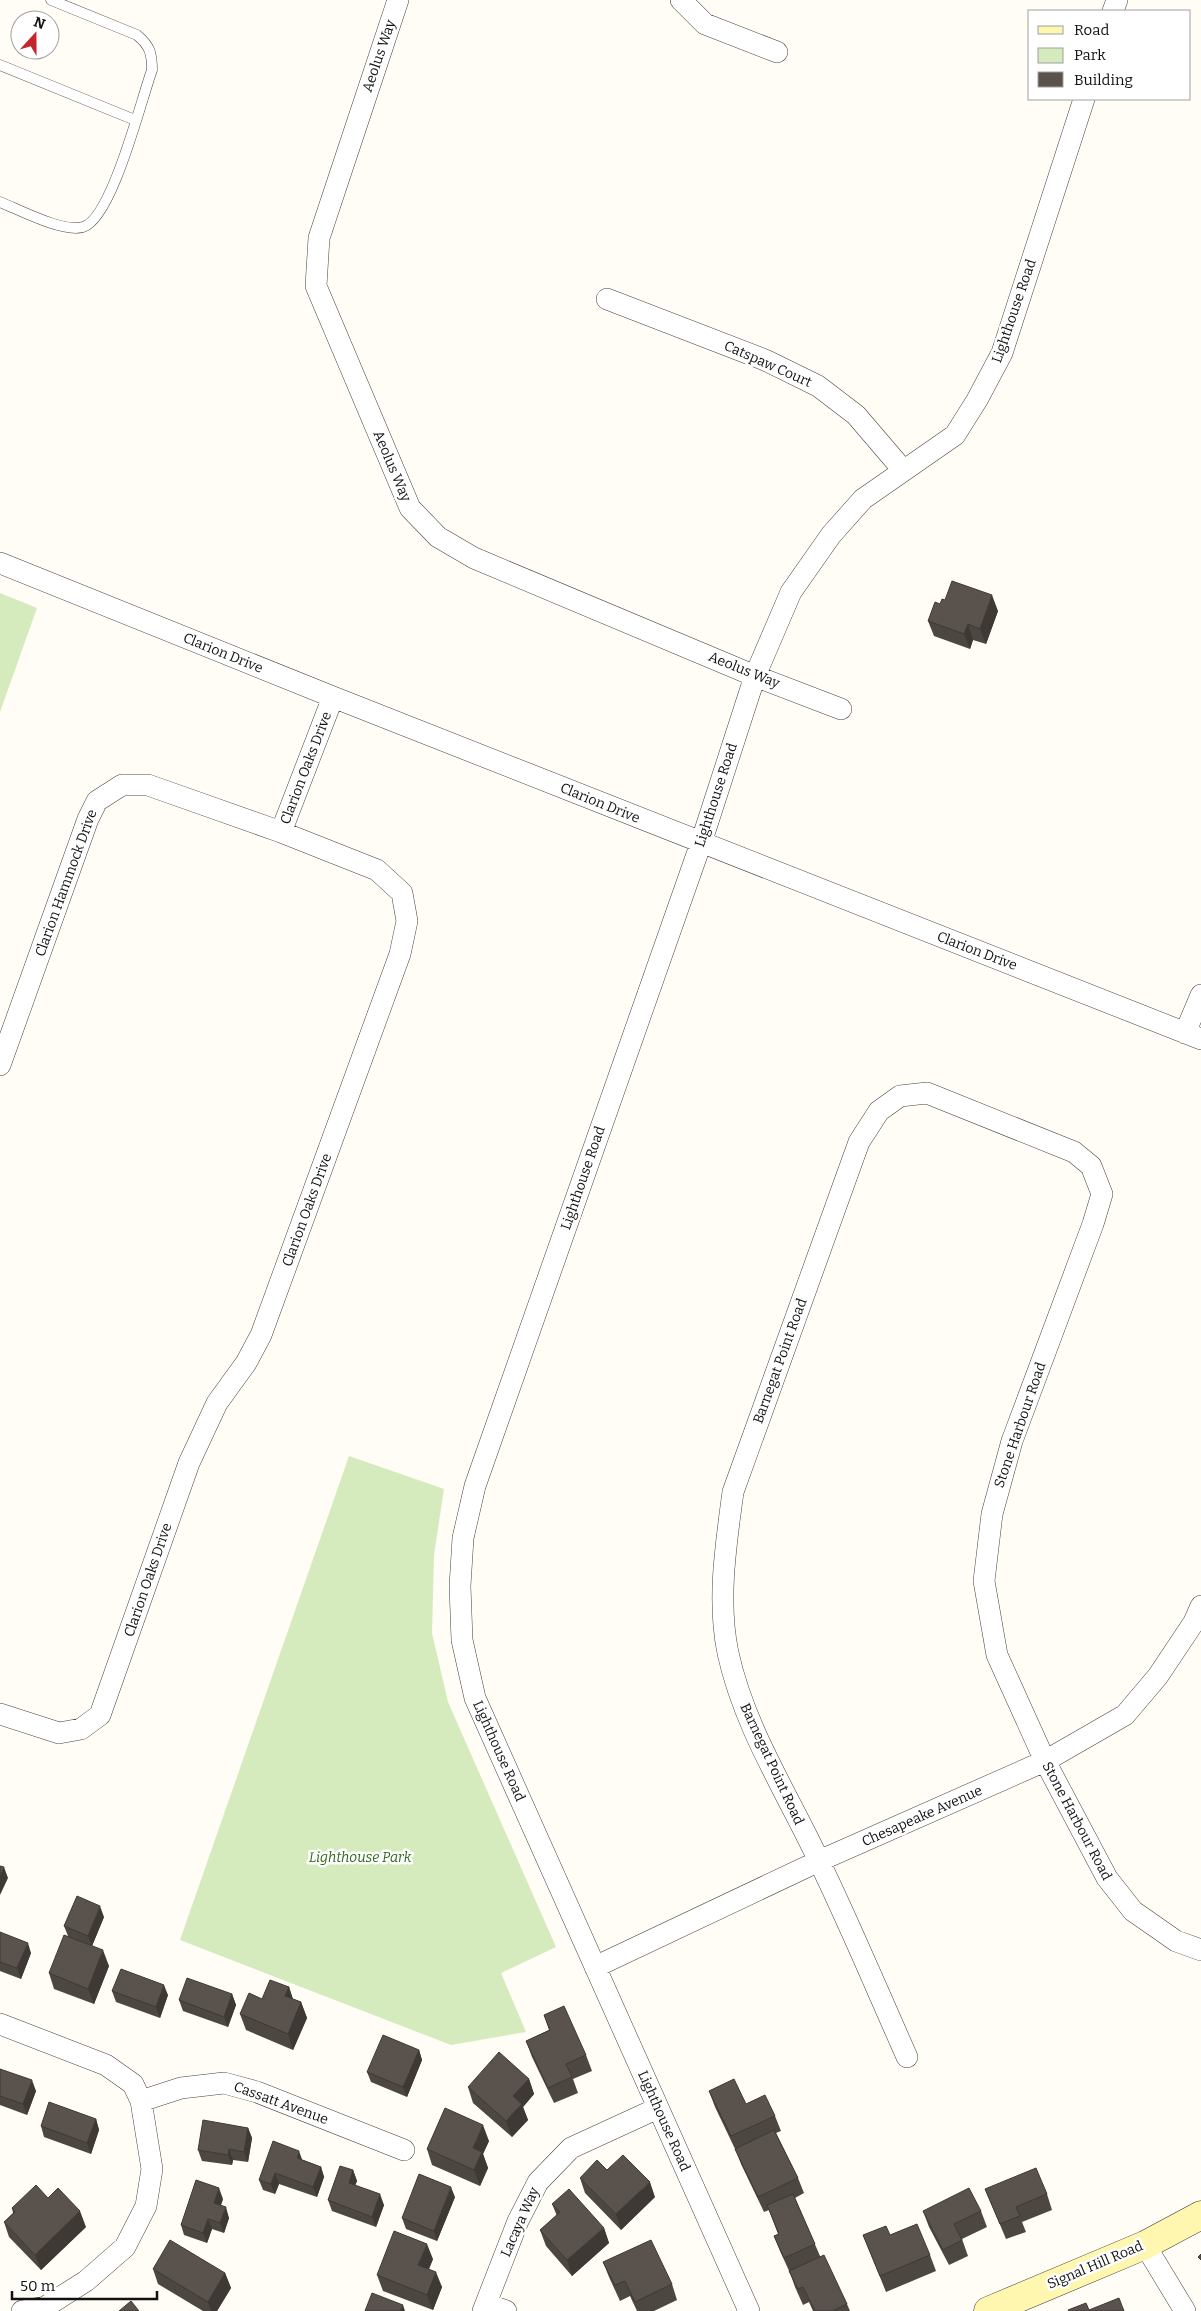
<svg xmlns="http://www.w3.org/2000/svg" width="1201" height="2311" font-family="Bitter,serif">
<style>
.green{fill:#d5ebbd}
.lines{fill:none;stroke-linecap:round;stroke-linejoin:round}
.lane-casing{stroke:#444;stroke-width:11}
.street-casing{stroke:#444;stroke-width:22}
.secondary-casing{stroke:#333;stroke-width:29}
.lane{stroke:#fff;stroke-width:10}
.street{stroke:#fff;stroke-width:21}
.secondary{stroke:#fff6b0;stroke-width:28}
.wall{fill:#4d4742}
.shaded-wall{fill:#3f3936}
.building{fill:#5a524d;stroke:#3f3936}
.labels{text-anchor:middle;dominant-baseline:central;stroke-width:5;stroke-linejoin:round;paint-order:stroke}
.street-label{font-size:14px;fill:#111;stroke:#fff}
.park-label{font-size:14px;font-style:italic;fill:#2f6b1f;stroke:#fff}
</style>
<rect width="100%" height="100%" fill="#fffdf5"/>
<!-- green -->
<path class="green" d="M0,593L37,608L0,712Z
M349,1456L444,1489L434,1555L432,1633L448,1702L556,1947L501,1973L526,2032L451,2045L180,1940Z"/>
<g class="lines">
<defs>
<path id="lane" d="M0,65L135,120
M0,202C20,210 63,233 83,227C112,219 141,100 152,70C152,53 150,46 137,35L51,0"/>
<path id="street" d="M398,0L319,238L316,286L410,508L438,537L474,558L755,676L841,709
M681,0L705,24L777,52
M1113,11L1117,0
M607,299L765,360L818,386L856,415L903,470
M0,563L333,697L1201,1039
M281,832L333,697
M1185,1033L1201,995
M0,1065L88,819L97,801L122,785H148L281,832L377,870L402,893L407,921L400,954L261,1335L246,1363L217,1403L189,1463L100,1715L81,1729L59,1733L0,1714
M595,1967L819,1861L1045,1761L1125,1715L1158,1676L1194,1622L1201,1606
M0,2024L106,2065L133,2084L141,2101L152,2169L146,2206L125,2247L86,2281L45,2307L22,2311
M907,2057C878,1992 850,1925 819,1861C787,1793 744,1727 728,1653C717,1601 726,1544 733,1492L859,1142L879,1111L900,1096L927,1093L1074,1152L1091,1166L1102,1194L1093,1224L1012,1441L992,1514L984,1581L997,1655L1045,1761L1107,1878L1133,1911L1176,1941L1201,1950
M141,2101L181,2088L224,2083L257,2092L404,2150
M1145,2245L1185,2311
M486,2304L506,2311
M483,2311L518,2221L538,2182L571,2148L658,2108
M749,2311L475,1698L462,1640L460,1586L463,1538L475,1486L701,843L755,676L791,592L831,535L863,499L955,435L977,400L1002,353L1084,99"/>
<path id="secondary" d="M988,2311L1145,2245L1201,2215"/>
</defs>
<!-- lane casing -->
<use href="#lane" class="lane-casing"/>
<!-- street casing -->
<use href="#street" class="street-casing"/>
<!-- secondary casing -->
<use href="#secondary" class="secondary-casing"/>
<!-- lane -->
<use href="#lane" class="lane"/>
<!-- street -->
<use href="#street" class="street"/>
<!-- secondary -->
<use href="#secondary" class="secondary"/>
</g>
<!-- wall -->
<path class="wall" d="M945,600L998,611L986,644L973,640L970,649L934,636L928,621L940,604Z
M104,1917L92,1946L109,1966L94,2004L54,1989L49,1973L68,1936L64,1926Z
M0,1932L31,1953L21,1979L0,1971Z
M289,1987L293,1999L301,2002L307,2018L293,2050L246,2030L240,2014L262,1999Z
M112,1991L168,1995L160,2018L116,2002Z
M232,1994L236,2005L228,2027L183,2011L179,2000Z
M544,2015L586,2055L592,2071L573,2079L578,2093L554,2103L532,2057L526,2041L549,2030Z
M419,2050L422,2060L407,2097L371,2082L367,2072Z
M0,2069L36,2091L27,2115L0,2105Z
M529,2079L534,2094L523,2107L528,2120L512,2137L473,2103L468,2087Z
M709,2091L746,2104L775,2116L781,2131L776,2133L798,2178L804,2193L795,2198L820,2256L847,2304L850,2311H813L809,2302L803,2305L795,2287L790,2273L780,2251L774,2236L778,2234L769,2210L764,2212L741,2164L736,2151L715,2107Z
M96,2119L99,2130L91,2154L44,2137L41,2126Z
M248,2128L252,2138L248,2162L233,2160L232,2165L202,2161L198,2150Z
M489,2141L483,2154L488,2168L480,2186L432,2165L427,2149Z
M303,2160L321,2167L324,2177L317,2197L279,2184L275,2194L263,2190L259,2180Z
M353,2170L357,2181L355,2185L384,2205L376,2227L332,2211L328,2200Z
M607,2170L655,2197L621,2230L585,2193L580,2178Z
M985,2189L1047,2194L1052,2210L1022,2222L1026,2232L1006,2239Z
M455,2197L437,2241L406,2229L402,2218Z
M48,2198L86,2227L41,2270L9,2237L4,2222L13,2213L12,2208Z
M223,2199L221,2205L229,2218L224,2233L212,2229L207,2243L184,2235L181,2225Z
M552,2204L604,2228L609,2243L572,2276L546,2246L540,2230L557,2216Z
M923,2211H981L987,2227L962,2239L968,2256L949,2265L929,2227Z
M863,2235L930,2255L936,2271L886,2292Z
M433,2259L429,2269L442,2287L433,2310L383,2291L377,2275Z
M603,2262L672,2284L677,2300L654,2311H637L630,2296L620,2301L609,2277Z
M153,2269L225,2273L231,2288L217,2311H203L158,2284Z"/>
<!-- shaded-wall -->
<path class="shaded-wall" d="M992,595L998,611L986,644L980,629Z
M968,624L973,640L970,649L964,634Z
M4,1867L8,1878L0,1895V1876Z
M100,1906L104,1917L92,1946L88,1936Z
M28,1943L31,1953L21,1979L17,1968Z
M103,1950L109,1966L94,2004L88,1989Z
M164,1985L168,1995L160,2018L156,2007Z
M289,1987L294,2003L285,1996Z
M232,1994L236,2005L228,2027L224,2017Z
M301,2002L307,2018L293,2050L288,2034Z
M419,2050L422,2060L407,2097L403,2087Z
M529,2079L534,2094L523,2107L528,2120L512,2137L506,2121L513,2096Z
M32,2080L36,2091L27,2115L23,2104Z
M96,2119L99,2130L91,2154L87,2143Z
M483,2125L489,2141L483,2154L488,2168L480,2186L474,2170L473,2148Z
M248,2128L252,2138L248,2162L244,2152Z
M229,2149L233,2160L232,2165L228,2155Z
M299,2151L303,2162L297,2158Z
M321,2167L324,2177L317,2197L313,2187Z
M353,2170L357,2181L352,2193L349,2183Z
M275,2173L279,2184L275,2194L271,2184Z
M650,2182L655,2197L621,2230L616,2214Z
M451,2187L455,2197L437,2241L434,2231Z
M219,2188L223,2199L218,2213L214,2203Z
M380,2194L384,2205L376,2227L372,2217Z
M226,2207L229,2218L224,2233L220,2223Z
M80,2211L86,2227L41,2270L35,2255Z
M208,2219L212,2229L207,2243L203,2233Z
M604,2228L609,2243L572,2276L567,2260Z
M427,2244L433,2259L424,2281L418,2265Z
M436,2272L442,2287L433,2310L427,2295Z
M225,2273L231,2288L217,2311H211L208,2302Z
M403,2305L405,2311H400Z"/>
<!-- building -->
<path class="building" d="M952,581L992,595L980,629L968,624L964,634L928,621L935,602L940,604L942,599L945,600Z
M0,1866L4,1867L0,1876Z
M77,1896L100,1906L88,1936L64,1926Z
M0,1932L28,1943L17,1968L0,1962Z
M64,1935L103,1950L88,1989L49,1973Z
M121,1969L164,1985L156,2007L112,1991Z
M187,1978L232,1994L224,2017L179,2000Z
M270,1980L289,1987L285,1996L301,2002L288,2034L240,2014L249,1993L262,1999Z
M564,2006L586,2055L566,2064L572,2077L548,2088L526,2041L550,2030L544,2015Z
M383,2035L419,2050L403,2087L367,2072Z
M499,2052L529,2079L513,2096L522,2104L506,2121L468,2087Z
M0,2069L32,2080L23,2104L0,2096Z
M734,2079L746,2104L765,2095L775,2116L731,2136L709,2091Z
M49,2102L96,2119L87,2143L41,2126Z
M445,2108L483,2125L473,2148L482,2152L474,2170L427,2149Z
M203,2120L248,2128L244,2152L229,2149L228,2155L198,2150Z
M774,2130L798,2178L758,2197L735,2149Z
M273,2141L299,2151L297,2158L321,2167L313,2187L275,2173L271,2184L259,2180Z
M623,2155L650,2182L616,2214L580,2178L597,2160L607,2170Z
M340,2166L353,2170L349,2183L380,2194L372,2217L328,2200Z
M1036,2168L1047,2194L1016,2207L1020,2216L1000,2224L985,2189Z
M419,2174L451,2187L434,2231L402,2218Z
M196,2180L219,2188L214,2203L226,2207L220,2223L208,2219L203,2233L181,2225Z
M36,2185L48,2198L58,2188L80,2211L35,2255L4,2222L15,2212L12,2208Z
M969,2188L981,2211L954,2224L962,2240L943,2250L923,2211Z
M569,2189L604,2228L567,2260L540,2230L560,2212L552,2204Z
M793,2194L815,2244L784,2258L774,2236L779,2234L767,2205Z
M917,2224L930,2255L880,2276L863,2235L886,2226L890,2235Z
M394,2231L427,2244L418,2265L436,2272L427,2295L377,2275Z
M170,2240L225,2273L208,2302L153,2269Z
M651,2240L672,2284L635,2302L625,2281L615,2285L603,2262Z
M1201,2254V2260L1198,2257Z
M824,2255L847,2304L832,2311H815L803,2287L798,2289L789,2271Z
M372,2293L403,2305L400,2311H365Z
M1119,2298L1124,2311H1069L1068,2310L1086,2303L1089,2310Z
M131,2301L139,2311H119Z"/>
<g class="labels">
<!-- street labels -->
<g class="street-label">
<text transform="translate(379 56) rotate(-71)">Aeolus Way</text>
<text transform="translate(1014 311) rotate(-71)">Lighthouse Road</text>
<text transform="translate(768 364) rotate(24)">Catspaw Court</text>
<text transform="translate(392 466) rotate(67)">Aeolus Way</text>
<text transform="translate(223 653) rotate(22)">Clarion Drive</text>
<text transform="translate(744 670) rotate(22)">Aeolus Way</text>
<text transform="translate(306 768) rotate(-69)">Clarion Oaks Drive</text>
<text transform="translate(716 795) rotate(-72)">Lighthouse Road</text>
<text transform="translate(600 803) rotate(22)">Clarion Drive</text>
<text transform="translate(66 883) rotate(-70)">Clarion Hammock Drive</text>
<text transform="translate(977 951) rotate(21)">Clarion Drive</text>
<text transform="translate(583 1178) rotate(-71)">Lighthouse Road</text>
<text transform="translate(307 1210) rotate(-70)">Clarion Oaks Drive</text>
<text transform="translate(780 1361) rotate(-70)">Barnegat Point Road</text>
<text transform="translate(1020 1425) rotate(-71)">Stone Harbour Road</text>
<text transform="translate(148 1580) rotate(-71)">Clarion Oaks Drive</text>
<text transform="translate(499 1751) rotate(66)">Lighthouse Road</text>
<text transform="translate(772 1764) rotate(65)">Barnegat Point Road</text>
<text transform="translate(922 1816) rotate(-24)">Chesapeake Avenue</text>
<text transform="translate(1077 1821) rotate(62)">Stone Harbour Road</text>
<text transform="translate(281 2103) rotate(20)">Cassatt Avenue</text>
<text transform="translate(664 2121) rotate(66)">Lighthouse Road</text>
<text transform="translate(520 2222) rotate(-66)">Lacaya Way</text>
<text transform="translate(1095 2265) rotate(-23)">Signal Hill Road</text>
</g>
<!-- park labels -->
<g class="park-label">
<text x="360" y="1857">Lighthouse Park</text>
</g>
</g>
<!-- legend -->
<rect x="1028" y="10" width="162" height="90" fill="#ffffff" stroke="#a0a0a0"/>
<rect x="1038" y="26" width="25" height="8" fill="#fff6b0" stroke="#a0a0a0"/>
<text x="1074" y="35" font-size="15" fill="#111111">Road</text>
<rect x="1038" y="48" width="25" height="15" fill="#d5ebbd" stroke="#a0a0a0"/>
<text x="1074" y="60" font-size="15" fill="#111111">Park</text>
<rect x="1038" y="72" width="25" height="15" fill="#5a524d" stroke="#a0a0a0"/>
<text x="1074" y="85" font-size="15" fill="#111111">Building</text>
<!-- north arrow -->
<g transform="translate(35 35) rotate(21)"><circle r="24" fill="#ffffff" stroke="#a0a0a0"/>
<path d="M0-4L9 19L0 12L-9 19Z" fill="#c4262e"/>
<text y="-8" font-size="14" font-weight="bold" text-anchor="middle" fill="#111111">N</text>
</g>
<!-- scale -->
<path d="M12 2291v8h145v-8" fill="none" stroke="#111111" stroke-width="2.5"/>
<text x="20" y="2291" font-size="15" fill="#111111" stroke="#ffffff" stroke-width="4" paint-order="stroke">50 m</text>
</svg>
